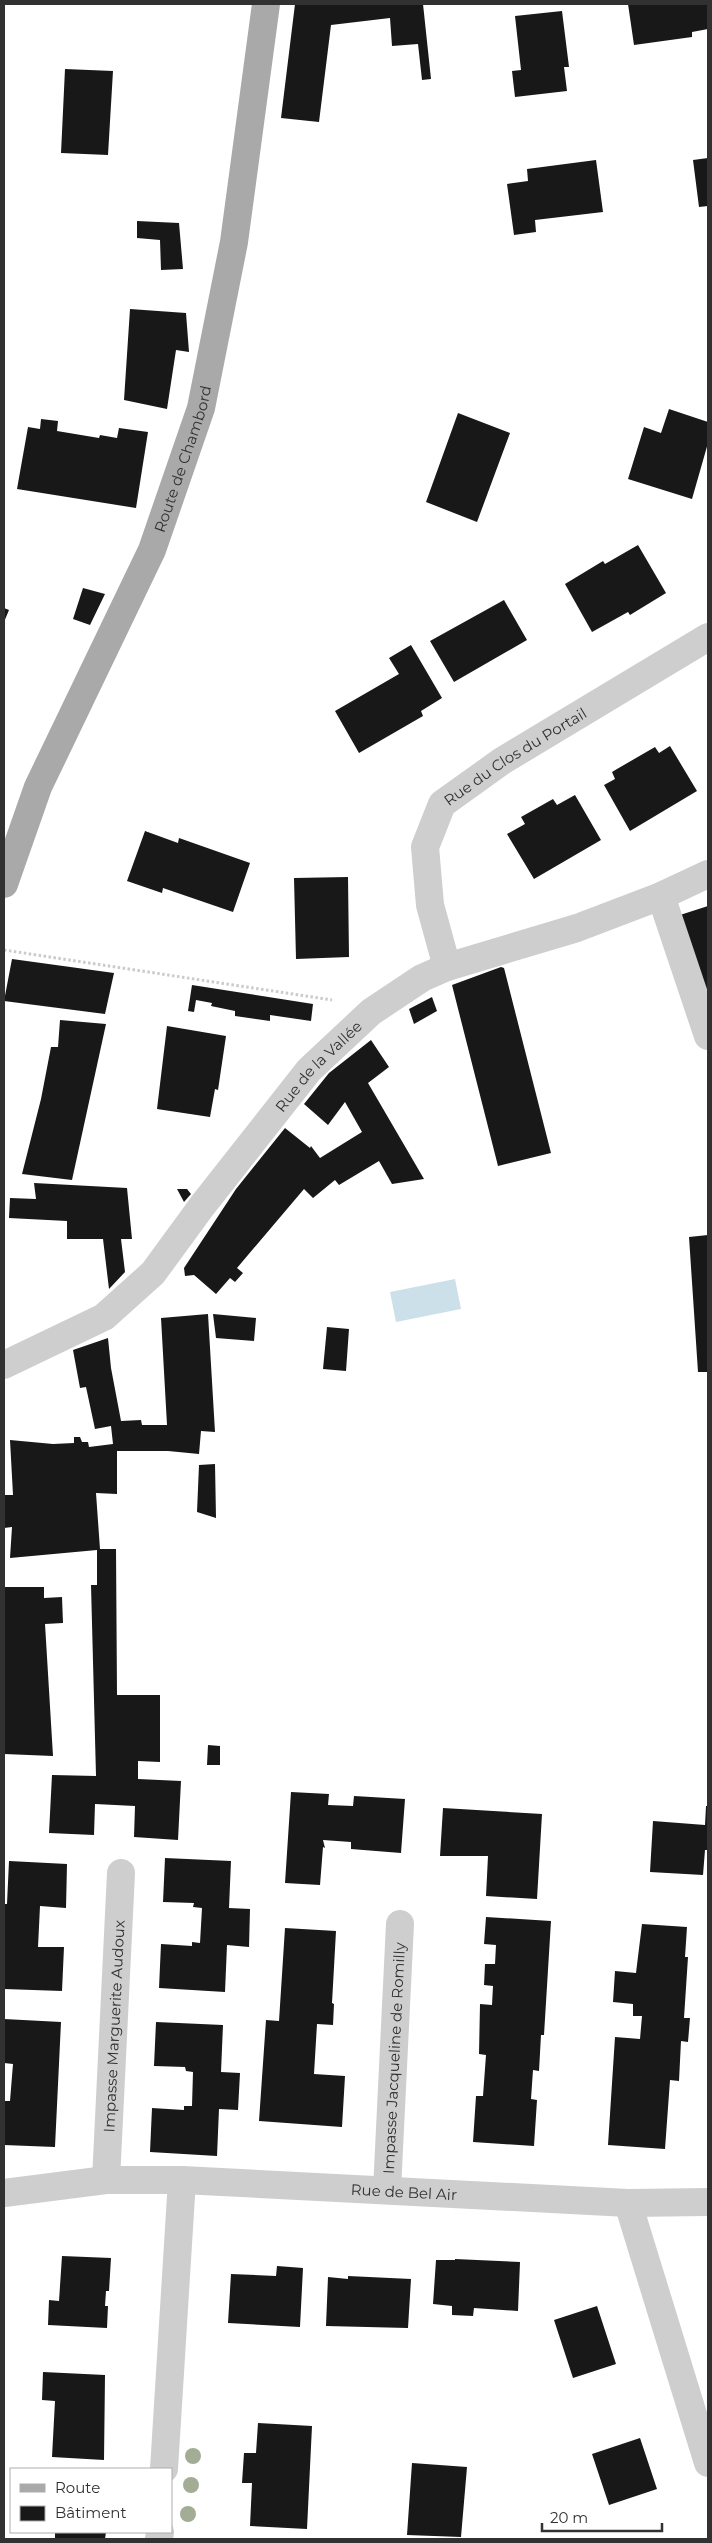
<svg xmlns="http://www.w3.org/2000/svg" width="712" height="2543" font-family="Montserrat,sans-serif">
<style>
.water{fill:#cce0e9}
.building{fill:#181818}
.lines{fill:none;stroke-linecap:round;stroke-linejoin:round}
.path{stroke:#cbcbcb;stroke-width:3;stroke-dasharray:2.5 2.5;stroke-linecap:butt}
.minor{stroke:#cecece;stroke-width:28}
.major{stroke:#a9a9a9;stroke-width:28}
.tree{fill:#a3ad96}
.labels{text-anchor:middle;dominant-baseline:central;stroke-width:5;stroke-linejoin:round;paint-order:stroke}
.street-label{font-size:15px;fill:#313131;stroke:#fff}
</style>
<rect width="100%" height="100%" fill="#fff"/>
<!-- water -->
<path class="water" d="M455,1279L461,1309L396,1322L390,1292Z"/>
<!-- building -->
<path class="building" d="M295,4H423L431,79L422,80L418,44L392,46L390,18L331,25L319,122L281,118Z
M628,4H708V29L692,32V37L634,45Z
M562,11L569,67H564L567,91L515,97L512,71L521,70L515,16Z
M65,69L113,71L108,155L61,153Z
M708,158V206L699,207L693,160Z
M596,160L603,212L535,220L536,232L514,235L507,184L528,181L527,169Z
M137,221L179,223L183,269L161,270L160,240L137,238Z
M130,309L186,313L189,352L176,350L167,409L124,400Z
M669,409L708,422V443L692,499L628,479L644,427L661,433Z
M458,413L510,433L477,522L426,502Z
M41,419L58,421L57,431L99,438L100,435L117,438L119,428L148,432L136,508L17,489L28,427L40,429Z
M638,545L666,593L630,615L628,612L592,632L565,584L603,561L605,564Z
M83,588L105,594L90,625L73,619Z
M504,600L527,640L454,682L430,641Z
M4,608L9,610L4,622Z
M411,645L442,698L421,711L423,716L359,753L335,711L399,674L389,658Z
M670,746L697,791L630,831L604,785L615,779L612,772L617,769L655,747L659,753Z
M575,795L601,840L534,879L507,834L525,824L521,817L553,799L557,805Z
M145,831L178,843L179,838L250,863L233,912L163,888L162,893L127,881Z
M348,877L349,957L296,959L294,878Z
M708,906V1000L680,915Z
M12,959L114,973L105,1014L4,1001Z
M501,967L504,968L551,1153L498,1166L452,985Z
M192,985L313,1004L311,1021L270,1015V1021L235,1016V1011L211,1006L212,1003L196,1000L194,1012L188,1011Z
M432,997L437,1011L414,1024L409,1009Z
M60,1020L106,1024L72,1180L22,1174L41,1099L51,1047H58Z
M167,1026L226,1036L218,1090L215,1089L210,1117L157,1109Z
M371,1040L389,1067L368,1083L424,1179L392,1184L379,1161L339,1185L335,1180L313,1198L304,1189L237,1268L243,1273L235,1282L230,1278L216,1294L194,1275L185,1276L184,1268L236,1189L285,1128L310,1148L311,1146L320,1158L362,1132L345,1102L328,1125L304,1104L329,1073Z
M34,1183L127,1188L132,1239H121L125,1272L109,1289L103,1239H67V1221L9,1218L10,1198L36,1199Z
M177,1189H187L191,1194L184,1202Z
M708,1235V1372H698L689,1237Z
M208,1314L215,1432L201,1431L199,1454L168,1451H117V1494L96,1493L100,1549H116L117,1695H160V1762L138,1761V1779L181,1781L178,1840L134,1837L135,1806L95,1804L94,1835L49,1833L52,1775L96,1776L91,1585H97V1550L10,1558L12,1527L4,1528V1495H13L10,1440L53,1444L74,1443V1437H80L82,1442H88L89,1447L113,1444L111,1426L95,1429L86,1387L80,1388L73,1350L108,1338L111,1368L121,1421L141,1420L142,1425H167L161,1318Z
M213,1314L256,1318L254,1341L216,1338Z
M327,1327L349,1329L346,1371L323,1369Z
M215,1464L216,1518L197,1512L199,1465Z
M4,1587H44V1598L62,1597L63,1623L45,1624L53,1756L4,1754Z
M208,1745L220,1746V1765H207Z
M291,1792L329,1794L328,1805L353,1806L354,1796L405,1799L401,1853L351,1849V1842L323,1840L325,1848L323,1847L320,1885L285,1883Z
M706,1806H708V1850H705L703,1875L650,1872L653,1821L705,1825Z
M443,1808L542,1814L537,1899L486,1896L488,1856H440Z
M165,1858L231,1861L229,1908L250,1909L249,1947L227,1945L225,1992L159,1988L161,1944L192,1946V1942L200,1943L202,1908L193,1907L194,1903L163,1902Z
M9,1861L67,1864L66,1908L40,1906L38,1947H64L62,1991L4,1989V1904H7Z
M486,1917L551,1921L544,2035H541L539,2071L533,2070L531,2099L537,2100L534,2146L473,2142L476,2096H483L486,2055L479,2054L480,2004L492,2005L493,1986L484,1985L485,1964H495L496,1945L484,1944Z
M642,1924L687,1927L685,1957H688L684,2018H690L688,2042L681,2041L679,2081L670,2080L665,2149L608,2145L615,2037L640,2039L642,2016H633V2004L613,2002L615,1971L636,1973Z
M285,1928L336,1931L332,2003L334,2004L333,2025L317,2024L314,2074L345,2076L342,2127L259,2121L266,2020L279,2021Z
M4,2019L61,2022L55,2147L4,2145V2101H10L13,2064L4,2063Z
M156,2022L223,2025L221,2072L240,2073L238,2110L219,2109L217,2156L150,2152L152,2108L184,2110V2106H192L193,2072L186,2071L185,2067L154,2066Z
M62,2256L111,2258L109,2291H106L105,2306H108L107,2328L48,2325L49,2300L59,2301Z
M455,2259L520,2262L518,2311L474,2308L473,2316L452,2315V2306L433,2304L436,2260H455Z
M277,2266L303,2268L300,2327L228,2323L231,2274L276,2276Z
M348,2276L411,2279L408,2328L326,2326L328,2277L348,2279Z
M597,2306L616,2364L573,2378L554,2320Z
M43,2372L105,2375L104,2460L52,2457L55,2401L42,2400Z
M258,2423L312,2426L307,2529L250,2526L252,2483H242L244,2453H256Z
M640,2438L657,2489L609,2505L592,2454Z
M412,2463L467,2467L461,2537L407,2535Z
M55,2532H106L105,2539H55Z"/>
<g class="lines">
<!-- path -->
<path class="path" d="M4,950L332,1000"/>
<!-- minor -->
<g class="minor">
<path d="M661,896L708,1036"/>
<path id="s1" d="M447,967L430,905L425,847L442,804L502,761L708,637"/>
<path id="s2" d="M4,1365L104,1317L153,1273L202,1206L309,1070L371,1012L422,978L447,967L577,928L661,896L708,874"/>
<path id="s3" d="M106,2180L121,1873"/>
<path id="s4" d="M387,2190L400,1924"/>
<path id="s5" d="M4,2193L106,2180H182L628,2203L708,2202"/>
<path d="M628,2203L708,2463"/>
<path d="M164,2469L182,2180"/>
<path d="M159,2539L160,2532"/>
</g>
<!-- major -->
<path class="major" id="s6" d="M4,884L38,787L152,550L201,408L234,242L266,4"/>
</g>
<!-- trees -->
<g class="tree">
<circle cx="193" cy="2456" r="8"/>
<circle cx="191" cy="2485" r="8"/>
<circle cx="188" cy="2514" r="8"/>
</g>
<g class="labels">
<!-- street labels -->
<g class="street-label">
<text stroke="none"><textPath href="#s6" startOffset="462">Route de Chambord</textPath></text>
<text stroke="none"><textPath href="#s1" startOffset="256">Rue du Clos du Portail</textPath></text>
<text stroke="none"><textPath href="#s2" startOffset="442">Rue de la Vallée</textPath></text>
<text stroke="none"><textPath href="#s3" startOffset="154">Impasse Marguerite Audoux</textPath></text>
<text stroke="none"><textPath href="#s4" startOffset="132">Impasse Jacqueline de Romilly</textPath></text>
<text stroke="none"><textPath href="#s5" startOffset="401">Rue de Bel Air</textPath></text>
</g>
</g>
<!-- border -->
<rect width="712" height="2543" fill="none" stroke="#313131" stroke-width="10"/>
<!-- legend -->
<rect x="10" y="2468" width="162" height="65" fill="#ffffff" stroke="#adadad"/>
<rect x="20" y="2484" width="25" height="8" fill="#a9a9a9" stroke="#adadad"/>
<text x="55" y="2493" font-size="15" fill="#313131">Route</text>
<rect x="20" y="2506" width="25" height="15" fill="#181818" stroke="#adadad"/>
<text x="55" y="2518" font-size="15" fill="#313131">Bâtiment</text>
<!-- scale -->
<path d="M542 2523v8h120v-8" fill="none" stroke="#313131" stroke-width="2.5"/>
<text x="550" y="2523" font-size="15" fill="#313131" stroke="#ffffff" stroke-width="4" paint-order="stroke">20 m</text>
</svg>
